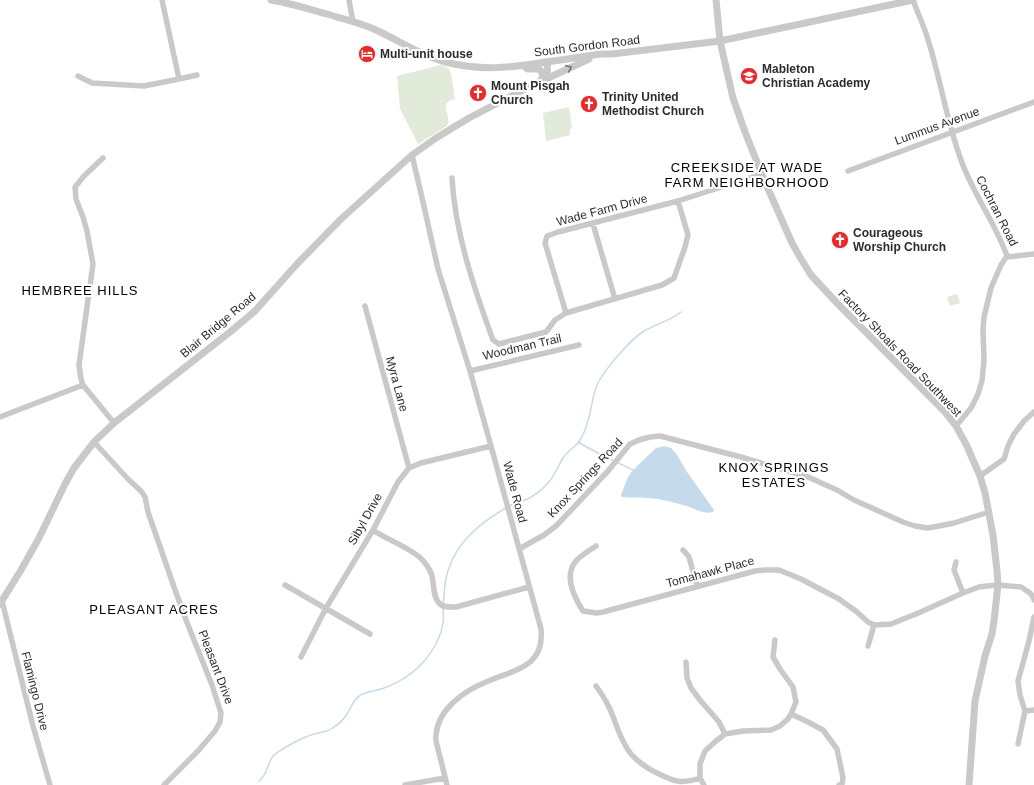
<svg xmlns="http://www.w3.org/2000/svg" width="1034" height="785" font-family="Arial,sans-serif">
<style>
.green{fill:#e2ebd9}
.water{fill:#c5daeb}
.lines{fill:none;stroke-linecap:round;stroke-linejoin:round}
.stream{stroke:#c5daeb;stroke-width:1.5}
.minor{stroke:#c9c9c9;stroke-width:5.5}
.tertiary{stroke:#c9c9c9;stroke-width:7}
.oneway{stroke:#737373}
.labels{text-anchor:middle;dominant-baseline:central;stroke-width:4;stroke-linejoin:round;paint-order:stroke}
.street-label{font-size:12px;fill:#2c2c2c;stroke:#fff}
.poi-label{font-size:12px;font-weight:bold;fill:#2c2c2c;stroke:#fff;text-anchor:start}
.neighbourhood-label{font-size:13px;letter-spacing:1px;fill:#000;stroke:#fff}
</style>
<rect width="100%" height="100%" fill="#fff"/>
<!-- green -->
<path class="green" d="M441,65C442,66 447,67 448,68C453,73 453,91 455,99C436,104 453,114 447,126L418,144L400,109L397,76Z
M569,107L572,127L570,129V135L546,141L543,113Z
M957,294L960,303L950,306L947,297Z"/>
<!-- water -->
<path class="water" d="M664,446L671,448L676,453L687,472L714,510L713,512C702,515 693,507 683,505C672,502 659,498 647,498C638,497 630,498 622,497L621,495L628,477L632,471L656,448Z"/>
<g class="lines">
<!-- stream -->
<path class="stream" d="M578,442C596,453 615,461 633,470
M443,604C445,593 444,581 448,571C457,540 484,520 511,505C515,503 519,502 523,501C533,497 542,490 549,482C555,475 558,466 563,458C567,452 573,448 578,443C582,438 585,431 587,424C592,409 592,394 599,381C607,367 631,339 644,331C656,324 670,321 681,312
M259,781C269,773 267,762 274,755C283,748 303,737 314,734C322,732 328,732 334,727C339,724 344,719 347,714C352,707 353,699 361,695C367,691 377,691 384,688C392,685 399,682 406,677C424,665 440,644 443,623C444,618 443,613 443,608"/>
<!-- minor -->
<path class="minor" d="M162,0L179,79
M349,0L353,22
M913,0C918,14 925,28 929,43C941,82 947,122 961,160C973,194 995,222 1007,256L1001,265L991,288L984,317L983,330L984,360L982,381L978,394L971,408L956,426
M78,76L92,83L144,86L179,79L197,75
M412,155L423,202L438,269L470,371L491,446L541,629C545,668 513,670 486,682C464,691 438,709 436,735C435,739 437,745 438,749C441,761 444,773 447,785
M103,158L84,176L75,187L76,199L83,217L87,231L93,264L79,365L81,379L83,385L114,423
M848,171L1034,102
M452,178C455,233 474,288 493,340L499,344L546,332L555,320L566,313L662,285L674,278L685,247L688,235L678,201
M593,224L615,299
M1007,257L1034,254
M365,306L409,468
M566,313L545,243L547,236L558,232L678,201L762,174
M470,371L579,345
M0,417L83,385
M94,442L128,479L141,491L145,497L148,512L174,587L186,620L212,685L221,713L220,722L215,731L198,751L164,785
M980,476L1004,459L1008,446L1014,434L1024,421L1034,412
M373,530C387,540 416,550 425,563C428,567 431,572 432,576C434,584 433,597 439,603C443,608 451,607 456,607L529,587
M596,546C589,551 581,555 576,561C563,576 574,597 583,611L597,613L603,612L755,571L765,570H779L801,579L839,599L857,612L868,622L874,625L891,624L916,614L963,593L979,587L987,586L998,585L1021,587L1030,593L1033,597L1034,600
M519,549L544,535L556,526L608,471L630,444L639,440L650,437L660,436L741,457L808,477L837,490L854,500L903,522L915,526L928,528L939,526L954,523L989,512
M683,550L689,557L697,586
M956,562L954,570L963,593
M285,585L370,634
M2,601L33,726L50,785
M868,646L874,625
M301,657L326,608L373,530L398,482L409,468L421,463L491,446
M686,662L687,678L691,688L700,700L719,722L725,734
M596,686C601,693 605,699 609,707C616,722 620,741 631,754C639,763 648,769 659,774C675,782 682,784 700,778
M1025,711L1034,710
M791,714L806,721L823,730L837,749L843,778L842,784L839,785
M1018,744L1025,711L1020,695L1018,681L1029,641L1034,617
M405,785L445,778
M704,785L700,778V764L705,751L716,741L725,734L743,731L771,730L780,726L788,719L791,714L796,702L793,687L780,669L773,657L775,640"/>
<!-- tertiary -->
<path class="tertiary" d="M271,0C290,3 309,9 327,14C343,19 361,23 376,30C398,40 422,56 445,62C481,71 510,68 545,62C563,60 581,57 600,54H612L720,41L913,0
M716,0L720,41L733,98L745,132L765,182L792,243L801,259L811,275L836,302L945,412L956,426L966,444L980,476L985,493L993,535L997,571L998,585L994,621L992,634L985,656L975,701L969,785
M526,68L528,69H539C543,73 544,76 540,81
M544,80L589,59
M0,604L21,570L39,538L65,484L74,468L94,442L114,423L230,332L255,311L297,264L341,219L412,155L436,138L469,118L544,79C549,75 547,68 547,62"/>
</g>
<!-- one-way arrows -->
<defs><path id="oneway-chevron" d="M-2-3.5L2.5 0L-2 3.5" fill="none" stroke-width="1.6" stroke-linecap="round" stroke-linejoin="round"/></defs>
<use class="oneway" href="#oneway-chevron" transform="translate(569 68) rotate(-25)"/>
<!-- icons -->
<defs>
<symbol id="hotel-disc" viewBox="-11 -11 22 22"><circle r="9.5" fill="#e82a2d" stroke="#fff"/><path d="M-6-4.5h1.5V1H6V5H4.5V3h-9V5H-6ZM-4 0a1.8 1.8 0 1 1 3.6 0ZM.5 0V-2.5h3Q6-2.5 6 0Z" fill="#fff"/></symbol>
<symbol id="school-disc" viewBox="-11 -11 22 22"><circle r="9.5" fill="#e82a2d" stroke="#fff"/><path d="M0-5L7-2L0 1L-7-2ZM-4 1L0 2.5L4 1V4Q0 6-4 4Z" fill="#fff"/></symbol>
<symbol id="church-disc" viewBox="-11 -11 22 22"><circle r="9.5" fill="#e82a2d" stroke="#fff"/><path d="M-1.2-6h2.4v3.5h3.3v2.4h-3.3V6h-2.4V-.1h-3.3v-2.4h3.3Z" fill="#fff"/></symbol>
</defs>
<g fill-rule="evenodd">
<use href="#hotel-disc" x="357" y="44" width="20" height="20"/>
<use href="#school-disc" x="739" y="66" width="20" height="20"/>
<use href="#church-disc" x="468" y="83" width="20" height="20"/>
<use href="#church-disc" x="579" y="94" width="20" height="20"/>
<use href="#church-disc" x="830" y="230" width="20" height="20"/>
</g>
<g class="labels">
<!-- street labels -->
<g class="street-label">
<text transform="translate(587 46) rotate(-7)">South Gordon Road</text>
<text transform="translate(937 126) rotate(-20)">Lummus Avenue</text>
<text transform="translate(602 210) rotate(-15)">Wade Farm Drive</text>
<text transform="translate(997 211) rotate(63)">Cochran Road</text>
<text transform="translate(218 325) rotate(-40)">Blair Bridge Road</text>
<text transform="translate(522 347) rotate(-13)">Woodman Trail</text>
<text transform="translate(900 353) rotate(46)">Factory Shoals Road Southwest</text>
<text transform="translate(397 384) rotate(75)">Myra Lane</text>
<text transform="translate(585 478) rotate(-47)">Knox Springs Road</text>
<text transform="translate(515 492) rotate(75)">Wade Road</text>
<text transform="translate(365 519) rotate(-61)">Sibyl Drive</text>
<text transform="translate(710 572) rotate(-15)">Tomahawk Place</text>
<text transform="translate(216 667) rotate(69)">Pleasant Drive</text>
<text transform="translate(35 691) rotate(76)">Flamingo Drive</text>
</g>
<!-- poi labels -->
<g class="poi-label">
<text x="380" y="54">Multi-unit house</text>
<text x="762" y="69">Mableton<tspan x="762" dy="14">Christian Academy</tspan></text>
<text x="491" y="86">Mount Pisgah<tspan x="491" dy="14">Church</tspan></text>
<text x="602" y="97">Trinity United<tspan x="602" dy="14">Methodist Church</tspan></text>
<text x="853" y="233">Courageous<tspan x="853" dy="14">Worship Church</tspan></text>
</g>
<!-- neighbourhood labels -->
<g class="neighbourhood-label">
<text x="747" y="167">CREEKSIDE AT WADE<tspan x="747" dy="15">FARM NEIGHBORHOOD</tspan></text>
<text x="80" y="290">HEMBREE HILLS</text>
<text x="774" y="467">KNOX SPRINGS<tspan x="774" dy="15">ESTATES</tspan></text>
<text x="154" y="609">PLEASANT ACRES</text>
</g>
</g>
</svg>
